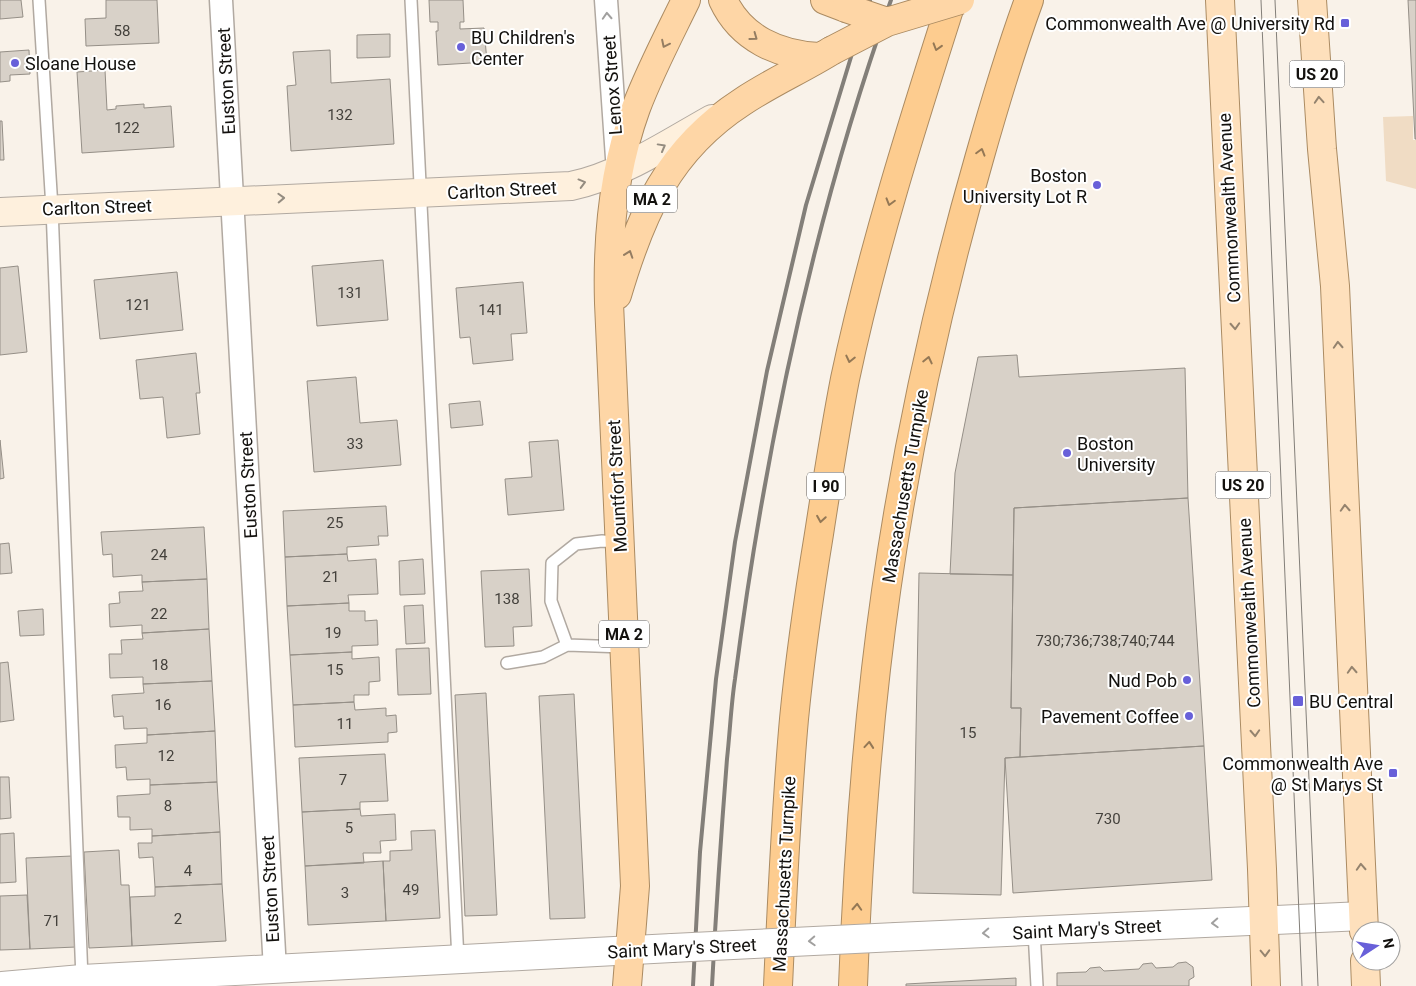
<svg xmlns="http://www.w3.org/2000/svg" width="1416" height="986" font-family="Roboto,sans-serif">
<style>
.green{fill:#f0dcc4}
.building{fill:#d8d1c8;stroke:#958f87}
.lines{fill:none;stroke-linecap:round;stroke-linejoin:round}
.service-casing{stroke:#b1a9a1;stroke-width:14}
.minor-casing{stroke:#b1a9a1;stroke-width:25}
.tertiary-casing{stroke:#b1a9a1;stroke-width:30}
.secondary-casing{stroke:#b1a9a1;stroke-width:30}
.primary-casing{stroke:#ab8b62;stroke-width:30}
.trunk-casing{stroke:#ab8b62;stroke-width:30}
.motorway-casing{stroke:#ab8b62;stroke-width:30}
.service{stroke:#fff;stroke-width:11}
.minor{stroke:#fff;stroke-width:22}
.tertiary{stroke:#fff;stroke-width:28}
.secondary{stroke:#fef0dd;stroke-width:28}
.primary{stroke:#fee0bc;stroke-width:28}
.trunk{stroke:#fed6a6;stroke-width:28}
.motorway{stroke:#fdcc8f;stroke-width:28}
.tram{stroke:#837f79;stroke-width:1}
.rail{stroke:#837f79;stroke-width:4}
.tertiary-bridge-casing{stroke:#b1a9a1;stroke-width:30;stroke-linecap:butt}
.trunk-bridge-casing{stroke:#ab8b62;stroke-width:30;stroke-linecap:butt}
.tertiary-bridge{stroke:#fff;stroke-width:28}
.trunk-bridge{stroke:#fed6a6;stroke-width:28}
.oneway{stroke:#a1a09f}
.oneway2{stroke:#947d62}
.oneway3{stroke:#947855}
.oneway4{stroke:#94836e}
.oneway5{stroke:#948c80}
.poi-dot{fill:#6860d9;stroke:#fff;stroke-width:2}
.labels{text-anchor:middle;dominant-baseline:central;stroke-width:4;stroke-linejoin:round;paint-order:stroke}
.number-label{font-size:15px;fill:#44413c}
.shield{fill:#fff;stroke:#5a5856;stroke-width:1}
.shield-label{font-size:16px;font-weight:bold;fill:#13110e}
.poi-label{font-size:18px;fill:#13110e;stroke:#fff;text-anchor:end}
.street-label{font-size:18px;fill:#13110e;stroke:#fff}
</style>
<rect width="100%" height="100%" fill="#f9f2e9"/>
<!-- green -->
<path class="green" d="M1413,116V140H1416V189L1386,181L1383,117Z"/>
<!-- building -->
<path class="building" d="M0,0H21L23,17L0,19Z
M106,0H157L159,43L86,46L85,19L106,18Z
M429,0H463L464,22H460V29L484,28L487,62L438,65L436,31H438V22H430Z
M1408,0H1416V139H1415Z
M390,34V57L357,58V35Z
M29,50L30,74L10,75V81L0,82V52Z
M330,50L331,83L390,79L394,144L291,151L287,86L296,85L293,52Z
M105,70L107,110L116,109V106L144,104V108L171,106L174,147L82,153L77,72Z
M0,121H2L4,160H0Z
M383,260L388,320L317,326L312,266Z
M18,266L27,352L0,355V268Z
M177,272L183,330L100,339L94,280Z
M523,282L527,333L511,334L513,360L473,364L470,337L460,338L456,288Z
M196,353L200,393H196L200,434L167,438L163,397L140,399L136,360Z
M1017,355L1019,377L1185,368L1188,498L1014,508L1013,575L950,574L955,473L978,357Z
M356,377L360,423L397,420L401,465L314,472L307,381Z
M480,401L483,425L451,428L449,404Z
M0,440L4,478L0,479Z
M558,440L564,510L508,515L505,479L532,477L529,442Z
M1188,498L1204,746L1020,757L1021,708H1011L1014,508Z
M386,506L388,536H378L379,545L347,547V554L285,557L283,511Z
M204,527L207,579L142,582V575L113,577L112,554L103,555L101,532Z
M9,543L12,573L0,574V544Z
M347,554L348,561L376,559L378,594L348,595L349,603L287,606L285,557Z
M423,559L425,594L400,595L399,561Z
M529,569L532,626L513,627L514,646L485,647L481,571Z
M919,573L1013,575L1011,708H1021L1020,757L1005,758L1001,895L913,893Z
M207,579L209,629L142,633V625L110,627L109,604L120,603L119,592L143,591L142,582Z
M349,603V611H365V621L377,620L378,645L352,646V652L290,655L287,606Z
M423,605L425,643L406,644L404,606Z
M43,609L44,635L20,636L18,611Z
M209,629L212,681L143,684V677L110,678L109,654H122L121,640L143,639L142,633Z
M429,648L431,694L398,695L396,649Z
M352,652V659L379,657L380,681L369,682V695H354V702L293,705L290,655Z
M8,662L14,720L0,722V663Z
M212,681L215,731L147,735V728L124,729L123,716L114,717L112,695L144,693L143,684Z
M486,693L497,915L465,916L455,695Z
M574,694L585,918L550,919L539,696Z
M354,702L355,710L386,708V716L396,715L397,732L388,733V742L295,747L293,705Z
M215,731L217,782L150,785V779L127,780L126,767L116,768L115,745L147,743V735Z
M1204,746L1212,880L1013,893L1005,758Z
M385,754L388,801L360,802V809L302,812L299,758Z
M0,777H9L11,818L0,819Z
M217,782L220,832L152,836V829L130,830V817H118L117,796L150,794V785Z
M360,809L361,816L395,814L396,840L380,841L381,853H363L364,863L305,866L302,812Z
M435,830L440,918L386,921L383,861H390V851L412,850L411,831Z
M220,832L222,884L155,887L153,857L139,858L138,843H152V836Z
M14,833L16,882L0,883V834Z
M119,850L121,885H129L132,946L89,948L84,852Z
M72,856L76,947L30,949L26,858Z
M383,861L386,921L308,925L305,866Z
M222,884L226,941L132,946L130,897L155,896V887Z
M27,895L30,949L0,950V896Z
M1186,962L1193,967L1194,977L1189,980V986H1057V973L1086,972L1090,968L1100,967L1104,971L1139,969L1143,964L1152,963L1156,968L1173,967L1178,963Z
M1016,978V986H906V984Z"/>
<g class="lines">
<defs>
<path id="service" d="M39,0L52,208L82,979
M411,0L458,960
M567,645L551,601L552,563L576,544L602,541L620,542
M507,663L543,657L567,645L624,647
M1034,931L1037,986"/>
<path id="minor" d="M221,0L275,970
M606,0L617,158"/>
<path id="tertiary" d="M896,937L1363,916
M2,986L82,979L672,948"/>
<path id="secondary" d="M0,212L571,186C620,176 669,143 712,119"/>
<path id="primary" d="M1220,0L1262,869L1266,986
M1312,0L1322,149L1335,286L1364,931
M1365,961L1366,986"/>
<path id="trunk" d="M723,0C741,39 779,55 819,57
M825,0L846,8
M617,295C641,214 668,150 742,102C770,83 802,69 831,51
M627,986L635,886L609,303C607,236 613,171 636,108C650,71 669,35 686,0"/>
<path id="motorway" d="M778,986C782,897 786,808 794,719C800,657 809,595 819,534C827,482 835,430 845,379C872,251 912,125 952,0
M853,986C857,880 864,774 876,669C896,496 931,326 979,159C994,106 1010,52 1029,0"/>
</defs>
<!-- service casing -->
<use href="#service" class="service-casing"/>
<!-- minor casing -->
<use href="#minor" class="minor-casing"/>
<!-- tertiary casing -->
<use href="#tertiary" class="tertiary-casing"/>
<!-- secondary casing -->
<use href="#secondary" class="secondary-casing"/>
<!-- primary casing -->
<use href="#primary" class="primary-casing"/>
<!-- trunk casing -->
<use href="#trunk" class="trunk-casing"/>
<!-- motorway casing -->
<use href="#motorway" class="motorway-casing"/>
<!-- service -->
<use href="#service" class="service"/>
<!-- minor -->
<use href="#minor" class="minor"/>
<!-- tertiary -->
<use href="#tertiary" class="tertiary"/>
<!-- secondary -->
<use href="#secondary" class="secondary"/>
<!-- primary -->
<use href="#primary" class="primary"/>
<!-- trunk -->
<use href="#trunk" class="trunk"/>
<!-- motorway -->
<use href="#motorway" class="motorway"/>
<!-- tram -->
<path class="tram" d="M1261,0L1302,986
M1275,0L1318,986"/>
<!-- rail -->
<path class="rail" d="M693,986L700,852L716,679L735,542L767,371L806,205L858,34L870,0
M712,986C716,910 721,835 727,759C730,732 731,705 735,679C765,448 813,219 891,0"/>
<defs>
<path id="tertiary-bridge" d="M672,948L896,937"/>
<path id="trunk-bridge" d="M846,8L887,22
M831,51L887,22L960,0"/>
</defs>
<!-- tertiary-bridge casing -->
<use href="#tertiary-bridge" class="tertiary-bridge-casing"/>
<!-- trunk-bridge casing -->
<use href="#trunk-bridge" class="trunk-bridge-casing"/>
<!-- tertiary-bridge -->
<use href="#tertiary-bridge" class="tertiary-bridge"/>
<!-- trunk-bridge -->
<use href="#trunk-bridge" class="trunk-bridge"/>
</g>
<!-- one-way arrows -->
<defs><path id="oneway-chevron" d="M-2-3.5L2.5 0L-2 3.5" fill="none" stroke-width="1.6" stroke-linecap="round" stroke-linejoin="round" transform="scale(1.25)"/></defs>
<g class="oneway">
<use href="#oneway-chevron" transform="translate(607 16) rotate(-93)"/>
<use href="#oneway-chevron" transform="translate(1215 923) rotate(177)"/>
<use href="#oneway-chevron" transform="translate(986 933) rotate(177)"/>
<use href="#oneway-chevron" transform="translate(812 941) rotate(177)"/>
</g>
<g class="oneway2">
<use href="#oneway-chevron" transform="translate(754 37) rotate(36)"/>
<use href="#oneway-chevron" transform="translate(665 44) rotate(116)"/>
<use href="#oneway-chevron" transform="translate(629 254) rotate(-71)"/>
</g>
<g class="oneway3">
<use href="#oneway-chevron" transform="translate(937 47) rotate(107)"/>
<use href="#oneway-chevron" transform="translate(981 152) rotate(-74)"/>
<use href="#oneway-chevron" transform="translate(890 202) rotate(106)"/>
<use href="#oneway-chevron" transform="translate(850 359) rotate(103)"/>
<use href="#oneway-chevron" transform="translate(928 360) rotate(-77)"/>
<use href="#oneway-chevron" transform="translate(821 519) rotate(99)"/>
<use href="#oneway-chevron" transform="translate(869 745) rotate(-85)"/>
<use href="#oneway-chevron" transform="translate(857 907) rotate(-87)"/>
</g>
<g class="oneway4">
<use href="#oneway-chevron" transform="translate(1319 100) rotate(-94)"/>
<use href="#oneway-chevron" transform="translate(1235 326) rotate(87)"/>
<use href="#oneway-chevron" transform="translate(1338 345) rotate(-93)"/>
<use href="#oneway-chevron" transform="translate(1345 508) rotate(-93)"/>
<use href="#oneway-chevron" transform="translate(1352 670) rotate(-93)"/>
<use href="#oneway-chevron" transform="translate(1255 733) rotate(87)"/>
<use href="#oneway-chevron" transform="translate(1361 867) rotate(-93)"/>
<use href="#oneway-chevron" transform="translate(1265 953) rotate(88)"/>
</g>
<g class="oneway5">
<use href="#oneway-chevron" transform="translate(662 147) rotate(-29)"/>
<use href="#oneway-chevron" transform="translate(582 183) rotate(-15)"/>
<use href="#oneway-chevron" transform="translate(281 198) rotate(-2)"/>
</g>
<!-- markers -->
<g class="poi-dot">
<rect x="1340" y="18" width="10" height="10" rx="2.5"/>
<circle cx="461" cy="47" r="5"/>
<circle cx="15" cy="63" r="5"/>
<circle cx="1097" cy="185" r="5"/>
<circle cx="1067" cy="453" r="5"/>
<circle cx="1187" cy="680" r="5"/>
<rect x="1292" y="695" width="12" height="12" rx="2.5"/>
<circle cx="1189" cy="716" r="5"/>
<rect x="1388" y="768" width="10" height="10" rx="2.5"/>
</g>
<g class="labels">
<!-- number labels -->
<g class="number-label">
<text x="122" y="31">58</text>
<text x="340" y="115">132</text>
<text x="127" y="128">122</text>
<text x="350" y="293">131</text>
<text x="138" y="305">121</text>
<text x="491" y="310">141</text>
<text x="355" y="444">33</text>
<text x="335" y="523">25</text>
<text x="159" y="555">24</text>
<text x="331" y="577">21</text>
<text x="507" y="599">138</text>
<text x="159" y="614">22</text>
<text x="333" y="633">19</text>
<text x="1105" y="641">730;736;738;740;744</text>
<text x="160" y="665">18</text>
<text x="335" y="670">15</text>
<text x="163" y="705">16</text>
<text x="345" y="724">11</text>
<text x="968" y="733">15</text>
<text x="166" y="756">12</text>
<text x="343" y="780">7</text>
<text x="168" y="806">8</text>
<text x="1108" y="819">730</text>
<text x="349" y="828">5</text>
<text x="188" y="871">4</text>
<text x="411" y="890">49</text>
<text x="345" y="893">3</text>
<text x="178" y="919">2</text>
<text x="52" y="921">71</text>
</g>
<!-- shield labels -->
<g class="shield">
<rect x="1289.5" y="60.5" width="55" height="27" rx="4"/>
<rect x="627" y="185.5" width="50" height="27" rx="4"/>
<rect x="1215.5" y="471.5" width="55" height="27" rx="4"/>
<rect x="807" y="472.5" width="38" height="27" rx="4"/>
<rect x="599" y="620.5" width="50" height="27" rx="4"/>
</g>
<g class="shield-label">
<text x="1317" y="74">US 20</text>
<text x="652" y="199">MA 2</text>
<text x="1243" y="485">US 20</text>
<text x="826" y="486">I 90</text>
<text x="624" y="634">MA 2</text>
</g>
<!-- poi labels -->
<g class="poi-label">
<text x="1335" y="23">Commonwealth Ave @ University Rd</text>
<text x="471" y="37" text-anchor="start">BU Children's<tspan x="471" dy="21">Center</tspan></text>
<text x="25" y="63" text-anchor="start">Sloane House</text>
<text x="1087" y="175">Boston<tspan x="1087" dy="21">University Lot R</tspan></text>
<text x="1077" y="443" text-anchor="start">Boston<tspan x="1077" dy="21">University</tspan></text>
<text x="1177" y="680">Nud Pob</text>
<text x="1309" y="701" text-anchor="start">BU Central</text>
<text x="1179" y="716">Pavement Coffee</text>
<text x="1383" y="763">Commonwealth Ave<tspan x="1383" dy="21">@ St Marys St</tspan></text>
</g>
<!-- street labels -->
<g class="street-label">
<text transform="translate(226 81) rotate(-93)">Euston Street</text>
<text transform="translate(612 85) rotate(-94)">Lenox Street</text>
<text transform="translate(502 190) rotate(-3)">Carlton Street</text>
<text transform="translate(97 207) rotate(-2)">Carlton Street</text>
<text transform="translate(1229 208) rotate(-93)">Commonwealth Avenue</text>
<text transform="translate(248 485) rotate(-93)">Euston Street</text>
<text transform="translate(617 486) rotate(-93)">Mountfort Street</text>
<text transform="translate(905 486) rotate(-80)">Massachusetts Turnpike</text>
<text transform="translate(1249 613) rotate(-93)">Commonwealth Avenue</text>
<text transform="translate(784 874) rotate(-87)">Massachusetts Turnpike</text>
<text transform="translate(270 889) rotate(-93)">Euston Street</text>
<text transform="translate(1087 929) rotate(-3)">Saint Mary's Street</text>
<text transform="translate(682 948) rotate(-3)">Saint Mary's Street</text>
</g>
</g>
<!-- north arrow -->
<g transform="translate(1376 946) rotate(78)"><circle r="24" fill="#ffffff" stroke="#a1a09f"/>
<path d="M0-4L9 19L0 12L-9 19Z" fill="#6860d9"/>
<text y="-8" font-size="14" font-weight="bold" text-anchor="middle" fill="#13110e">N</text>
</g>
</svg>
